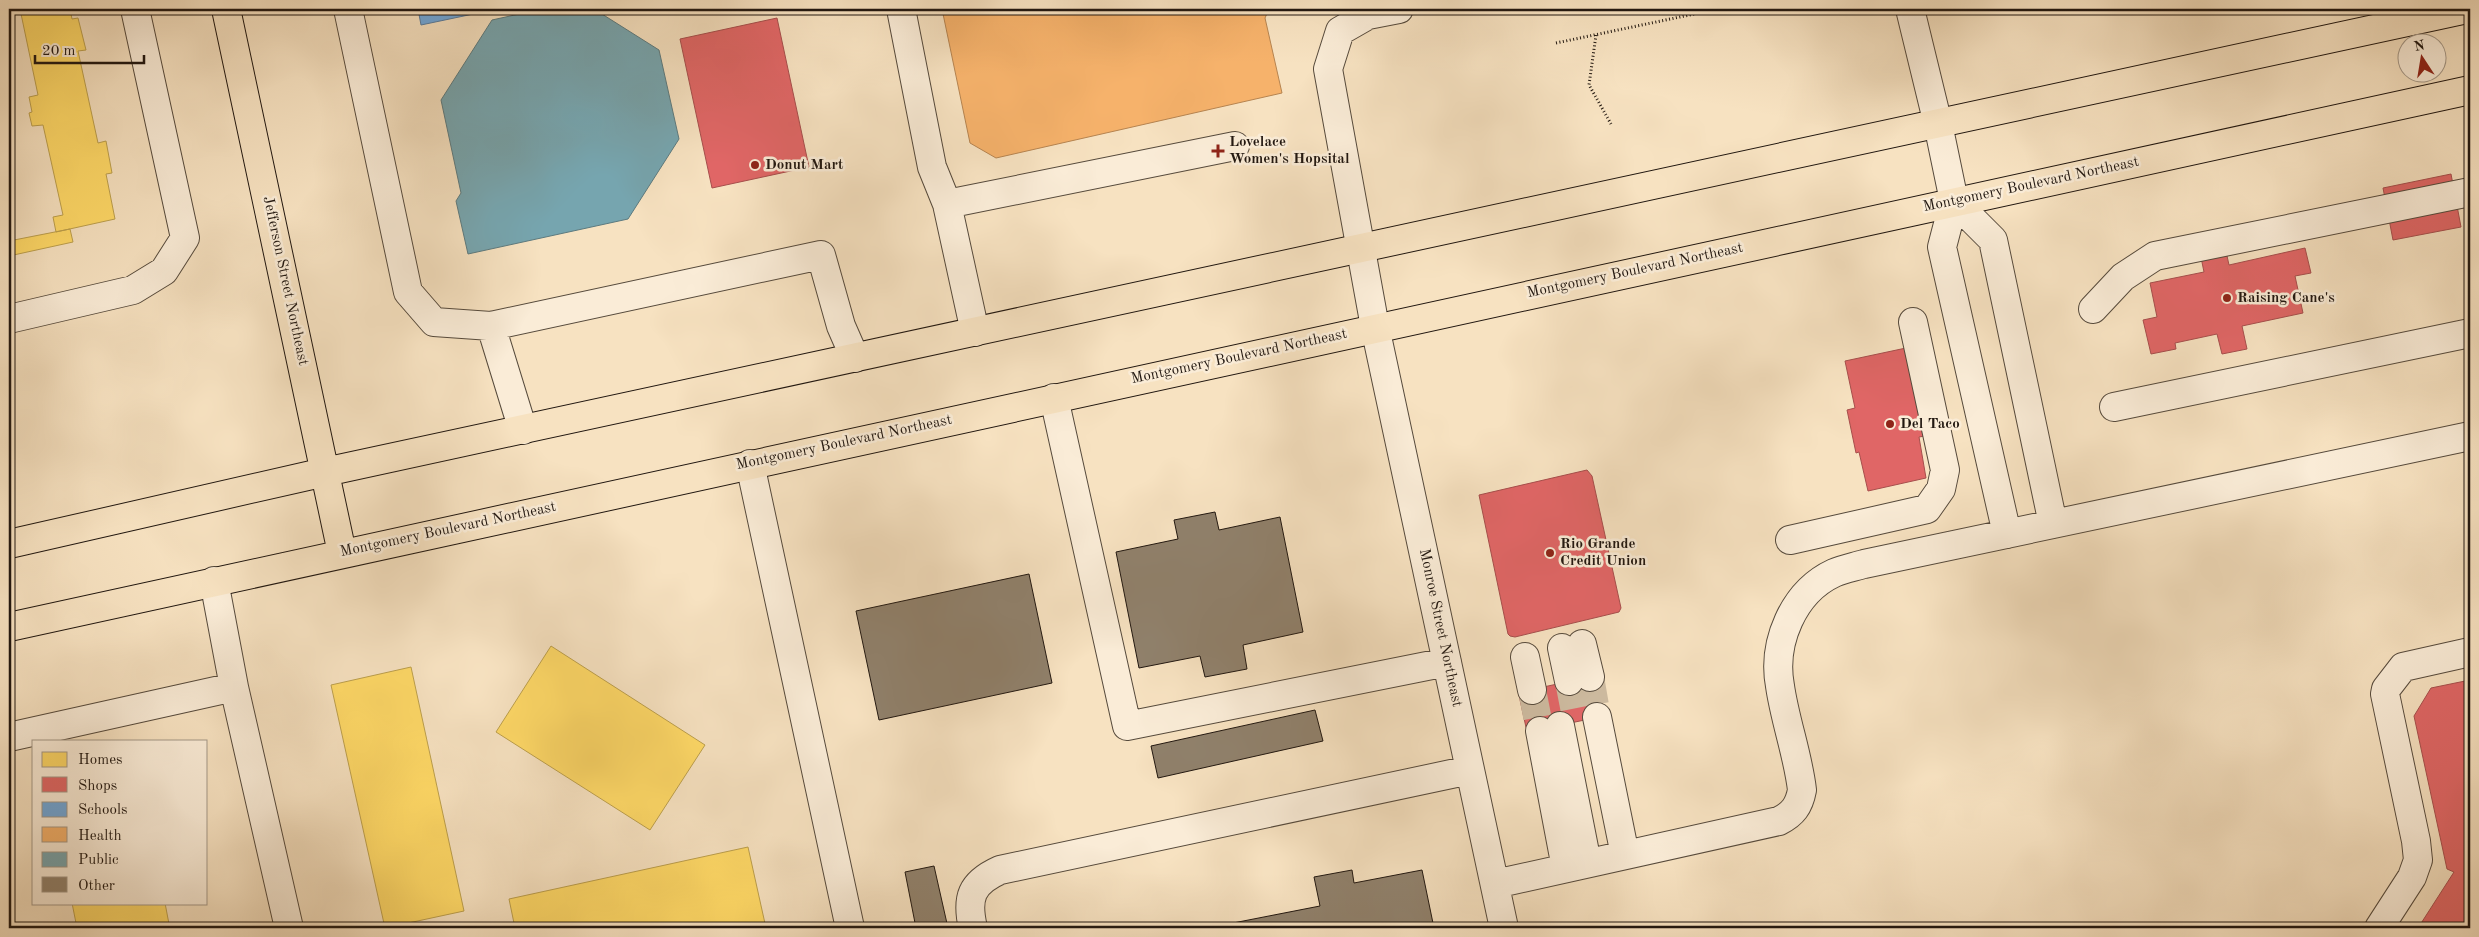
<svg xmlns="http://www.w3.org/2000/svg" width="2479" height="937" font-family="'Old Standard TT',serif">
<style>
.homes{fill:#ffd966;stroke:#bc9f4c}
.shops{fill:#e06666;stroke:#a74e4c}
.schools{fill:#6fa8dc;stroke:#587c9f}
.health{fill:#f6b26b;stroke:#b68450}
.public{fill:#76a5af;stroke:#5c7a7f}
.building{fill:#90816c;stroke:#211710}
.lines{fill:none;stroke-linecap:round;stroke-linejoin:round}
.minor-tunnel{stroke:#ccb99e;stroke-width:28;stroke-dasharray:28 14;stroke-linecap:butt}
.minor-casing{stroke:#564a3c;stroke-width:30}
.major-casing{stroke:#211710;stroke-width:30}
.path{stroke:#211710;stroke-width:3;stroke-dasharray:1 2.5;stroke-linecap:butt}
.minor{stroke:#faecd7;stroke-width:28}
.major{stroke:#f7e2c1;stroke-width:28}
.poi-dot{fill:#8f2418;stroke:#faecd7;stroke-width:2}
.labels{text-anchor:middle;dominant-baseline:central;stroke-width:5;stroke-linejoin:round;paint-order:stroke}
.poi-label{font-size:15px;font-weight:bold;fill:#211710;stroke:#faecd7;text-anchor:start}
.street-label{font-size:15px;fill:#211710;stroke:#faecd7}
</style>
<rect width="100%" height="100%" fill="#f7e2c1"/>
<filter id="stains"><feTurbulence type="fractalNoise" baseFrequency=".004" numOctaves="4"/><feColorMatrix values="0 0 0 0 .2 0 0 0 0 .09 0 0 0 0 .02 0 0 0 .5 -.17"/></filter>
<radialGradient id="worn" r=".72"><stop offset=".6" stop-color="#630" stop-opacity="0"/><stop offset="1" stop-color="#630" stop-opacity=".3"/></radialGradient>
<!-- homes -->
<path class="homes" d="M20,9H70L72,19L78,18L86,50L78,51L98,143L106,141L112,173L106,174L115,219L56,232L53,217L63,215L43,125L32,126L29,113L32,112L29,97L38,95Z
M70,229L73,242L9,256V241Z
M551,646L705,745L650,830L496,732Z
M411,667L464,911L385,928L331,685Z
M748,847L766,928H515L509,899Z
M72,903H165L169,924L146,928H77Z"/>
<!-- shops -->
<path class="shops" d="M777,18L809,167L712,188L680,39Z
M2451,174L2461,227L2393,240L2383,188Z
M2222,233L2229,265L2305,248L2311,273L2295,276L2303,313L2242,326L2247,349L2222,354L2217,334L2175,343L2176,349L2151,354L2143,320L2157,317L2150,283L2204,272L2197,238Z
M1906,348L1925,436L1919,437L1926,478L1868,491L1859,452L1856,453L1847,410L1855,408L1845,361Z
M1587,470L1592,476L1621,608L1619,612L1515,637L1510,636L1508,634L1479,495Z
M1590,677H1597L1604,716L1527,732L1519,695L1520,692Z
M2470,680V928H2418L2454,872L2447,869L2414,716L2431,688Z"/>
<!-- schools -->
<path class="schools" d="M418,9H497L421,25Z"/>
<!-- health -->
<path class="health" d="M942,9H1269L1265,18L1282,93L996,158L970,143Z"/>
<!-- public -->
<path class="public" d="M542,9H594L659,50L679,139L628,219L468,254L456,201L461,193L441,100L492,20Z"/>
<!-- building -->
<path class="building" d="M1215,512L1219,530L1280,517L1303,632L1243,645L1247,669L1205,677L1200,656L1139,668L1116,552L1178,539L1174,520Z
M1029,574L1052,683L879,720L856,611Z
M1315,710L1323,741L1158,778L1151,746Z
M934,866L948,928H916L905,872Z
M1352,870L1354,883L1422,870L1434,928H1229L1228,924L1320,906L1314,877Z"/>
<g class="lines">
<!-- minor-tunnel -->
<path class="minor-tunnel" d="M1590,677L1597,717
M1569,681L1577,722
M1532,690L1540,731"/>
<defs>
<path id="minor" d="M348,9L408,292L434,322L491,326L821,255L841,326L855,358
M901,9L932,167L947,204
M1399,9L1368,15L1340,31L1328,69L1375,327L1504,928
M1910,9L1938,124L1954,201L1942,247L2007,534
M1954,201L1993,240L2053,524
M2093,309L2123,277L2155,256L2470,192
M9,319L133,290L164,271L185,238L135,9
M491,326L523,430
M975,332L947,204L1235,146
M1054,398L1127,726L1447,662
M2114,407L2470,333
M750,464L850,928
M1790,540L1927,509L1941,489L1945,470L1913,322
M1582,644L1590,677
M1562,648L1569,681
M1525,657L1532,690
M234,687L289,928
M1597,717L1625,855
M1560,726L1587,863
M1540,731L1566,868
M9,737L234,687L214,581
M1495,884L1779,821C1793,814 1799,806 1802,790C1798,755 1785,721 1780,686C1772,643 1793,592 1834,573C1843,569 1854,567 1864,564L2470,436
M973,928C966,898 971,883 1000,870L1470,770
M2379,928L2412,877L2418,860L2416,841L2385,694L2386,689L2403,667L2470,652"/>
<path id="major" d="M226,9L342,553
M9,544L325,472L2467,9
M9,627L2470,90"/>
</defs>
<!-- minor casing -->
<use href="#minor" class="minor-casing"/>
<!-- major casing -->
<use href="#major" class="major-casing"/>
<!-- path -->
<path class="path" d="M1596,35L1589,85L1611,124
M1556,43L1718,9"/>
<!-- minor -->
<use href="#minor" class="minor"/>
<!-- major -->
<use href="#major" class="major"/>
</g>
<!-- markers -->
<g class="poi-dot">
<path d="M1215.5 143.5h5v5h5v5h-5v5h-5v-5h-5v-5h5z"/>
<circle cx="755" cy="165" r="5"/>
<circle cx="2227" cy="298" r="5"/>
<circle cx="1890" cy="424" r="5"/>
<circle cx="1550" cy="553" r="5"/>
</g>
<g class="labels">
<!-- poi labels -->
<g class="poi-label">
<text x="1229" y="142">Lovelace<tspan x="1229" dy="17">Women's Hopsital</tspan></text>
<text x="765" y="165">Donut Mart</text>
<text x="2237" y="298">Raising Cane's</text>
<text x="1900" y="424">Del Taco</text>
<text x="1560" y="544">Rio Grande<tspan x="1560" dy="17">Credit Union</tspan></text>
</g>
<!-- street labels -->
<g class="street-label">
<text transform="translate(2031 185) rotate(-12)">Montgomery Boulevard Northeast</text>
<text transform="translate(1635 271) rotate(-12)">Montgomery Boulevard Northeast</text>
<text transform="translate(285 281) rotate(78)">Jefferson Street Northeast</text>
<text transform="translate(1239 357) rotate(-12)">Montgomery Boulevard Northeast</text>
<text transform="translate(844 443) rotate(-12)">Montgomery Boulevard Northeast</text>
<text transform="translate(448 530) rotate(-12)">Montgomery Boulevard Northeast</text>
<text transform="translate(1440 628) rotate(78)">Monroe Street Northeast</text>
</g>
</g>
<!-- margin -->
<rect width="2479" height="937" fill="none" stroke="#f7e2c1" stroke-width="30"/>
<rect x="10" y="10" width="2459" height="917" fill="none" stroke="#211710" stroke-width="2.5"/>
<rect x="15" y="15" width="2449" height="907" fill="none" stroke="#211710"/>
<!-- legend -->
<rect x="32" y="740" width="175" height="165" fill="#faecd7" stroke="#a39787"/>
<rect x="42" y="752" width="25" height="15" fill="#ffd966" stroke="#a39787"/>
<text x="78" y="764" font-size="15" fill="#211710">Homes</text>
<rect x="42" y="777" width="25" height="15" fill="#e06666" stroke="#a39787"/>
<text x="78" y="790" font-size="15" fill="#211710">Shops</text>
<rect x="42" y="802" width="25" height="15" fill="#6fa8dc" stroke="#a39787"/>
<text x="78" y="814" font-size="15" fill="#211710">Schools</text>
<rect x="42" y="827" width="25" height="15" fill="#f6b26b" stroke="#a39787"/>
<text x="78" y="840" font-size="15" fill="#211710">Health</text>
<rect x="42" y="852" width="25" height="15" fill="#76a5af" stroke="#a39787"/>
<text x="78" y="864" font-size="15" fill="#211710">Public</text>
<rect x="42" y="877" width="25" height="15" fill="#90816c" stroke="#a39787"/>
<text x="78" y="890" font-size="15" fill="#211710">Other</text>
<!-- north arrow -->
<g transform="translate(2422 58) rotate(348)"><circle r="24" fill="#faecd7" stroke="#a39787"/>
<path d="M0-4L9 19L0 12L-9 19Z" fill="#8f2418"/>
<text y="-8" font-size="14" font-weight="bold" text-anchor="middle" fill="#211710">N</text>
</g>
<!-- scale -->
<path d="M35 55v8h109v-8" fill="none" stroke="#211710" stroke-width="2.5"/>
<text x="42" y="55" font-size="15" fill="#211710" stroke="#faecd7" stroke-width="4" paint-order="stroke">20 m</text>
<rect width="100%" height="100%" filter="url(#stains)"/>
<rect width="100%" height="100%" fill="url(#worn)"/>
</svg>
